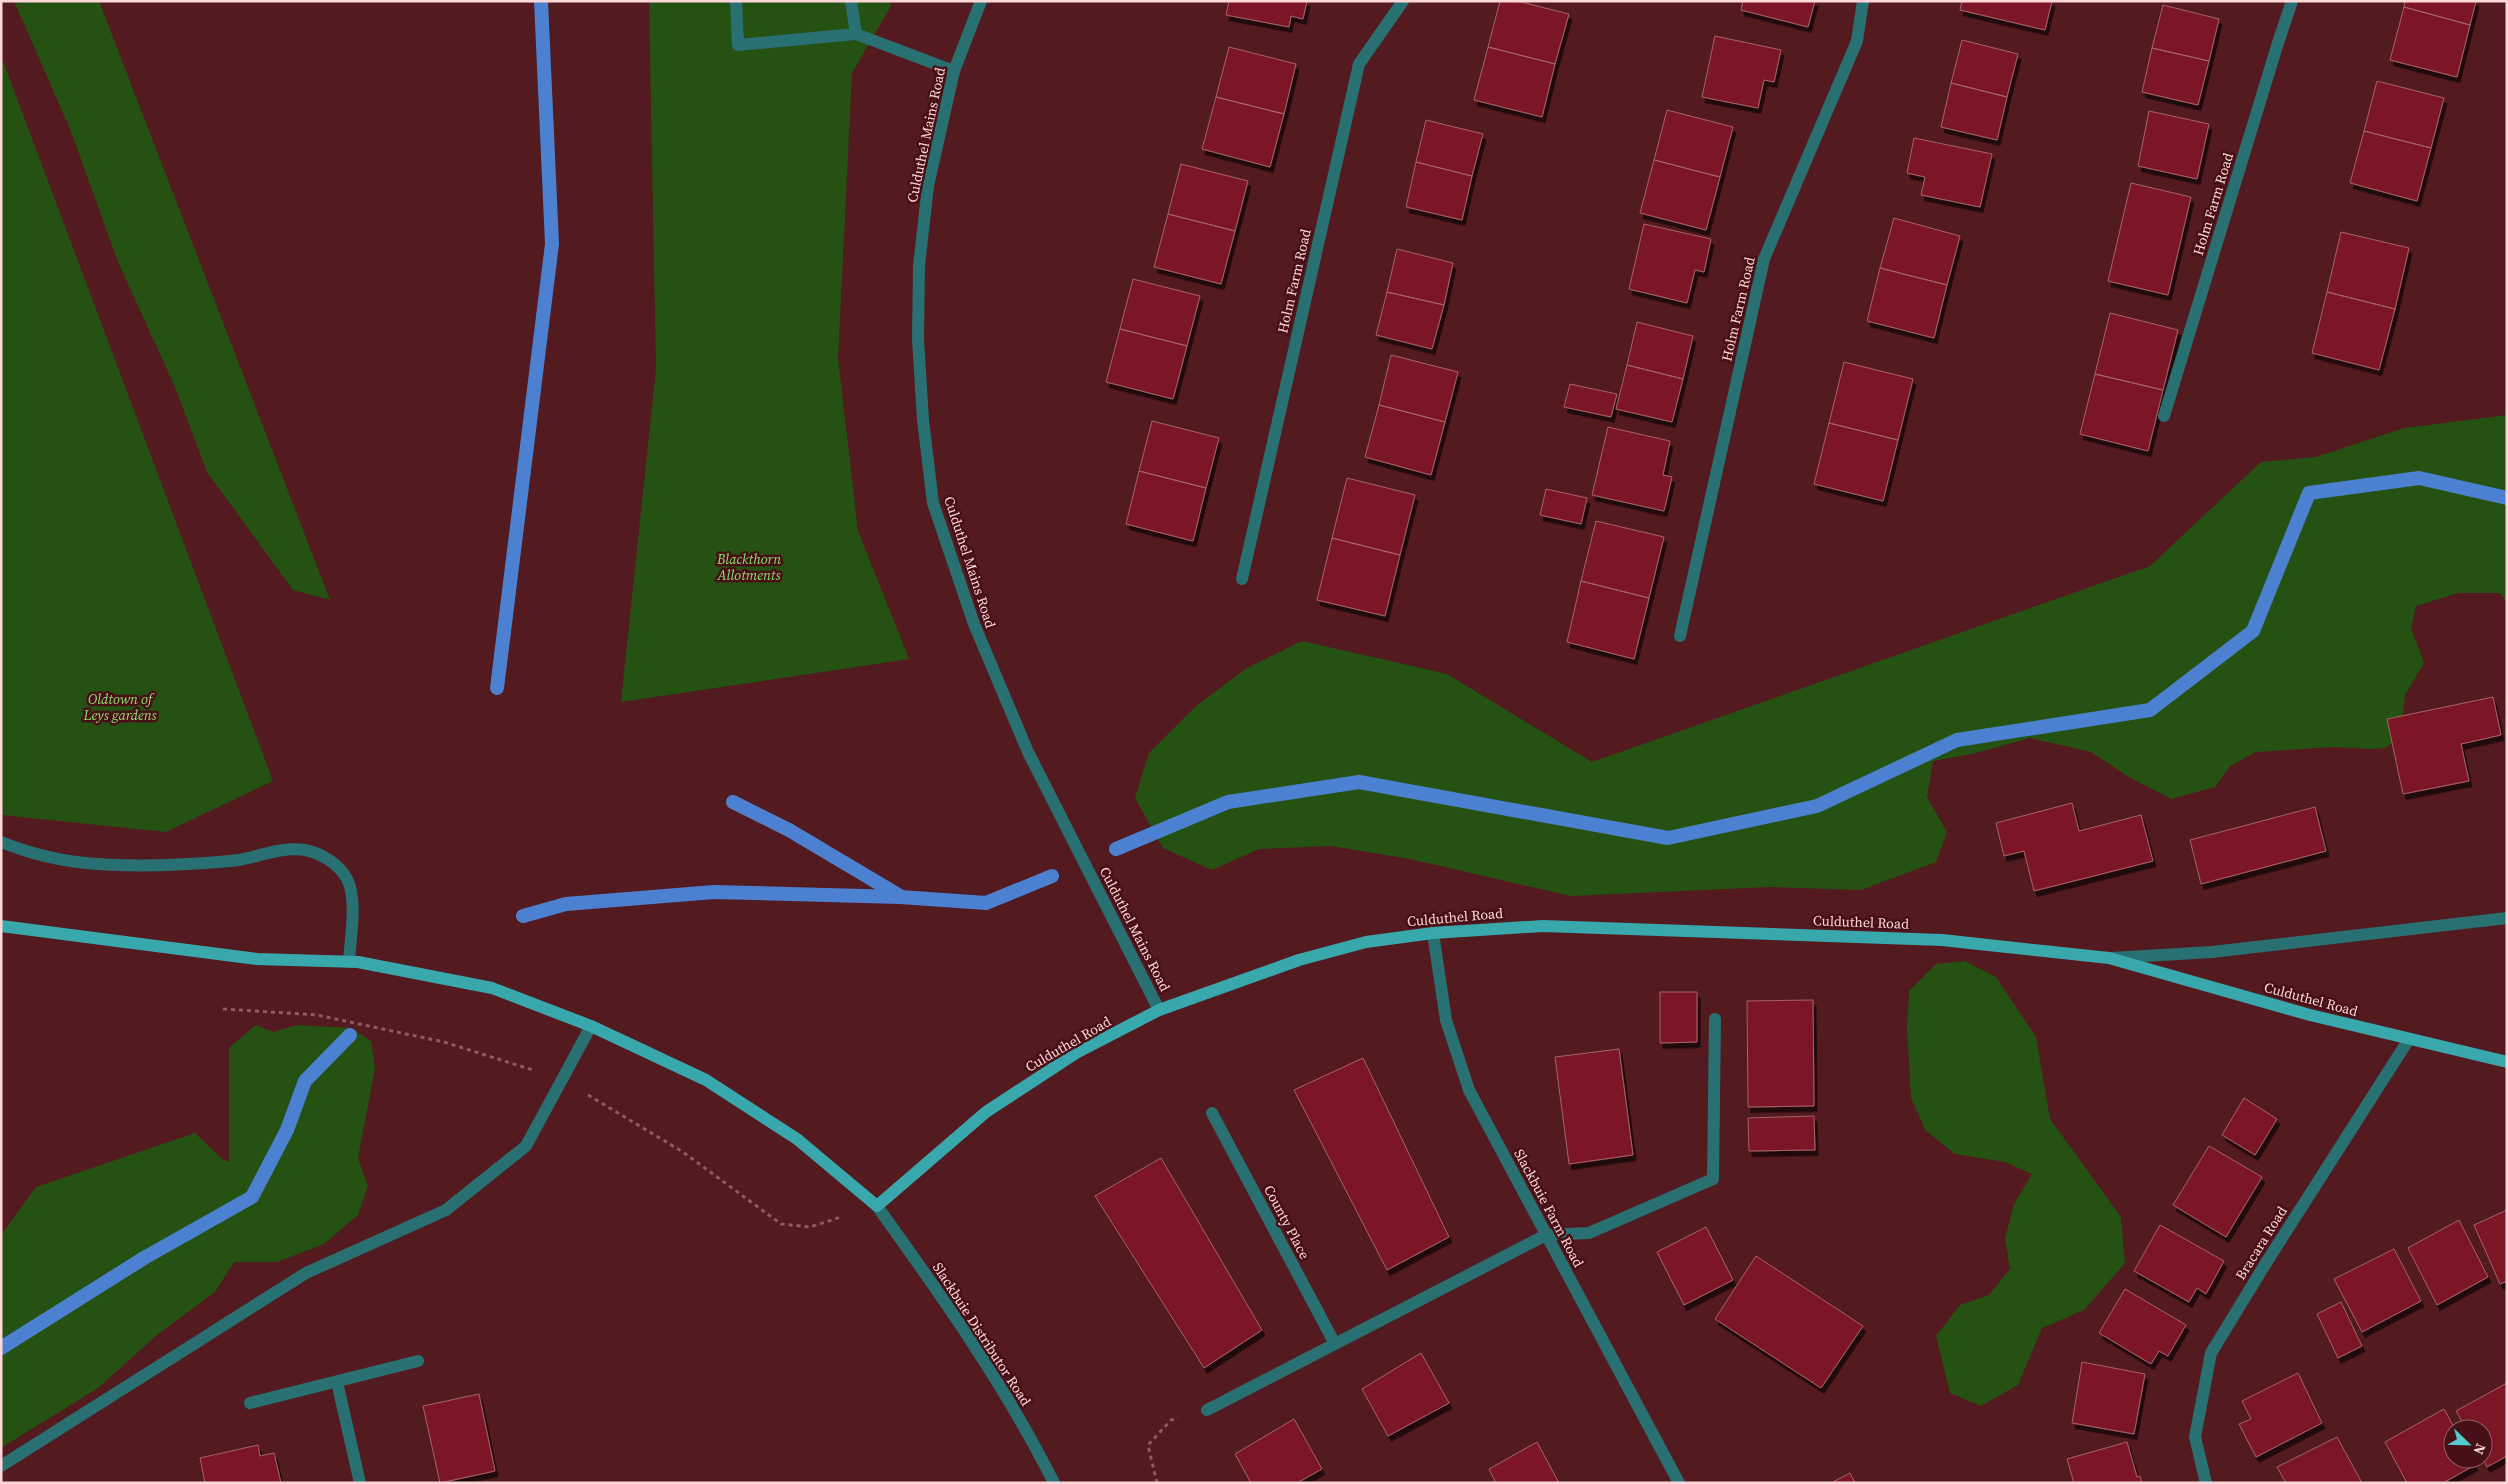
<svg xmlns="http://www.w3.org/2000/svg" width="2508" height="1484" font-family="'Source Serif 4',serif">
<style>
.green{fill:#255212}
.lines{fill:none;stroke-linecap:round;stroke-linejoin:round}
.stream{stroke:#4b81d0;stroke-width:14}
.building{fill:#7c1828;stroke:#a46365;filter:url(#shadow)}
.path{stroke:#8e5b5f;stroke-width:3;stroke-dasharray:4 4;stroke-linecap:butt}
.minor{stroke:#297072;stroke-width:12}
.major{stroke:#38a8ac;stroke-width:12}
.labels{text-anchor:middle;dominant-baseline:central;stroke-width:5;stroke-linejoin:round;paint-order:stroke}
.street-label{font-size:14px;fill:#fed8d8;stroke:#470f16}
.park-label{font-size:14px;font-style:italic;fill:#8ede71;stroke:#470f16}
</style>
<defs>
<filter id="shadow"><feDropShadow dx="3" dy="5.5" stdDeviation="0" flood-color="#0009"/></filter>
</defs>
<rect width="100%" height="100%" fill="#531a20"/>
<!-- green -->
<path class="green" d="M14,1H99L330,600L293,590L207,472L175,387L118,262L70,129Z
M649,1H890L891,6L852,73L838,358L858,531L909,659L621,702L656,369Z
M1,56L273,781L166,832L1,815Z
M2507,415V602L2500,593H2458L2416,606L2411,628L2424,663L2405,695L2400,736L2385,748L2371,749L2333,747L2256,752L2230,766L2215,787L2171,799L2129,777L2091,752L2030,738L1972,754L1933,761L1927,797L1947,832L1936,862L1861,890L1769,887L1571,896L1410,859L1331,846L1259,849L1212,870L1163,848L1135,798L1149,753L1196,706L1247,668L1302,641L1447,674L1592,762L2150,566L2261,462L2316,457L2404,428Z
M1965,961L1996,977L2036,1037L2050,1119L2121,1217L2125,1263L2084,1310L2042,1328L2018,1385L1981,1406L1950,1393L1936,1336L1960,1305L1989,1295L2010,1269L2005,1238L2014,1204L2032,1174L2005,1162L1955,1154L1926,1131L1911,1098L1907,1028L1909,991L1936,964Z
M256,1025L273,1032L297,1025L351,1028L371,1041L375,1068L358,1158L368,1186L358,1215L324,1244L277,1262H234L215,1292L157,1335L98,1388L1,1448V1235L36,1187L195,1133L222,1159L229,1162V1048Z"/>
<g class="lines">
<!-- stream -->
<path class="stream" d="M497,688L552,244L541,1
M733,802L789,830L900,896
M1116,849L1228,802L1359,782L1668,838L1817,806L1957,740L2150,710L2253,631L2309,493L2419,478L2507,498
M523,916L566,904L714,892L900,897L986,903L1052,876
M1,1348L144,1258L252,1197L287,1130L305,1081L350,1035"/>
</g>
<!-- building -->
<path class="building" d="M1229,1H1307L1303,19L1291,16L1289,27L1226,15Z
M1500,1H1517L1569,14L1555,64L1488,47Z
M1743,1H1815L1808,27L1741,10Z
M1962,1H2052L2045,30L1960,10Z
M2405,1H2476L2470,25L2404,7Z
M2163,5L2219,19L2209,61L2152,48Z
M2404,7L2470,25L2457,77L2390,60Z
M1715,36L1781,50L1774,82L1764,80L1758,108L1702,97Z
M1962,40L2018,54L2007,97L1951,83Z
M1229,47L1296,64L1284,114L1216,97Z
M1488,47L1555,64L1542,117L1474,100Z
M2152,48L2209,61L2198,105L2142,92Z
M2377,81L2444,98L2431,148L2364,131Z
M1951,83L2007,97L1997,140L1941,127Z
M1216,97L1284,114L1270,167L1202,149Z
M1667,110L1733,127L1720,177L1654,160Z
M2149,111L2209,124L2197,179L2138,166Z
M1426,120L1483,134L1472,176L1416,162Z
M2364,131L2431,148L2417,201L2350,183Z
M1914,138L1992,154L1980,207L1921,195L1925,177L1907,173Z
M1654,160L1720,177L1706,230L1640,213Z
M1416,162L1472,176L1462,220L1406,207Z
M1181,164L1248,181L1235,231L1168,214Z
M2131,183L2191,197L2168,295L2108,281Z
M1168,214L1235,231L1221,284L1154,267Z
M1894,218L1960,236L1947,285L1880,268Z
M1644,224L1711,239L1704,272L1695,270L1687,303L1629,289Z
M2341,232L2409,248L2395,309L2327,292Z
M1397,249L1453,263L1444,305L1387,292Z
M1880,268L1947,285L1934,338L1867,321Z
M1133,279L1200,296L1187,346L1120,329Z
M1387,292L1444,305L1432,349L1376,335Z
M2327,292L2395,309L2379,370L2312,353Z
M2110,313L2178,330L2163,390L2095,374Z
M1637,322L1693,336L1683,379L1627,365Z
M1120,329L1187,346L1173,399L1106,382Z
M1391,355L1458,372L1445,422L1379,405Z
M1844,362L1913,379L1898,440L1829,423Z
M1627,365L1683,379L1672,422L1616,409Z
M2095,374L2163,390L2148,451L2080,434Z
M1570,384L1617,394L1611,417L1564,407Z
M1379,405L1445,422L1431,475L1365,457Z
M1152,421L1219,438L1206,488L1139,471Z
M1829,423L1898,440L1883,501L1814,484Z
M1608,427L1670,441L1663,475L1672,477L1664,511L1592,495Z
M1139,471L1206,488L1193,541L1126,524Z
M1347,478L1415,495L1400,555L1332,538Z
M1546,489L1587,498L1581,524L1540,515Z
M1596,521L1664,537L1649,598L1581,581Z
M1332,538L1400,555L1385,616L1317,600Z
M1581,581L1649,598L1634,659L1567,642Z
M2493,697L2501,735L2461,744L2469,781L2403,794L2387,719Z
M2072,803L2079,831L2141,815L2153,861L2034,891L2024,851L2004,856L1996,823Z
M2315,807L2326,851L2201,884L2190,840Z
M1660,992H1697V1042L1660,1043Z
M1813,1000L1814,1106L1748,1107L1747,1001Z
M1619,1049L1633,1155L1569,1164L1555,1057Z
M1363,1058L1449,1237L1387,1270L1294,1090Z
M2244,1098L2277,1119L2255,1155L2222,1135Z
M1814,1116L1815,1150L1749,1151L1748,1118Z
M2209,1146L2262,1177L2226,1237L2173,1205Z
M1161,1158L1262,1330L1204,1368L1095,1196Z
M2507,1210V1281L2500,1284L2474,1225Z
M2459,1220L2488,1277L2437,1305L2408,1248Z
M2160,1225L2224,1261L2206,1294L2197,1288L2189,1302L2134,1271Z
M1706,1227L1733,1280L1684,1305L1657,1252Z
M2394,1249L2421,1301L2362,1332L2334,1279Z
M1756,1256L1863,1326L1821,1388L1715,1319Z
M2125,1289L2186,1325L2168,1356L2159,1351L2151,1364L2099,1333Z
M2341,1302L2362,1346L2338,1358L2317,1314Z
M1421,1353L1449,1403L1388,1436L1362,1389Z
M2082,1362L2145,1374L2134,1434L2072,1423Z
M2298,1373L2322,1423L2256,1457L2239,1424L2251,1419L2242,1401Z
M2507,1383V1456L2487,1467L2483,1459V1429H2466L2456,1411Z
M479,1394L495,1471L440,1483L423,1406Z
M2444,1409L2455,1429L2453,1459H2471L2475,1465L2443,1483H2407L2385,1442Z
M1294,1419L1322,1469L1297,1483H1251L1235,1454Z
M2337,1437L2362,1483H2286L2277,1467Z
M1537,1442L1559,1483H1496L1489,1469Z
M2127,1442L2137,1477L2140,1476L2142,1483H2074L2067,1459Z
M258,1445L260,1456L274,1453L281,1483H205L200,1458Z
M1850,1473L1855,1483H1831Z"/>
<g class="lines">
<!-- path -->
<path class="path" d="M223,1009L317,1015L444,1042L533,1070
M588,1095L683,1152L781,1224L810,1227L841,1217
M1157,1483L1148,1445L1171,1420L1178,1418"/>
<!-- minor -->
<path class="minor" d="M736,1L738,45L856,34L954,71
M851,1L856,34
M981,1L954,71L928,186L919,266L918,339L923,420L933,503L974,624L1028,752L1159,1010
M2164,416L2277,46L2292,1
M1242,579L1359,64L1403,1
M1680,636L1764,259L1857,41L1863,1
M1,842C14,847 28,852 41,855C95,870 174,866 230,861C256,859 278,846 305,850C321,853 339,864 347,879C358,900 350,939 349,962
M1433,933L1446,1020L1469,1090L1679,1483
M2111,958L2212,952L2507,918
M1212,1113L1335,1344
M877,1206C941,1295 1005,1385 1054,1483
M337,1382L360,1483
M250,1403L418,1361
M1207,1410L1546,1235L1589,1233L1713,1179L1715,1019
M1,1466L306,1273L446,1210L526,1146L591,1026
M2206,1483L2195,1437L2211,1353L2266,1263L2409,1039"/>
<!-- major -->
<path class="major" d="M1,926L257,959L358,962L492,988L591,1026L706,1080L797,1139L877,1206L986,1112L1076,1053L1159,1010L1299,960L1366,942L1433,933L1543,926L1942,940L2109,958L2310,1015L2507,1062"/>
</g>
<g class="labels">
<!-- street labels -->
<g class="street-label">
<text transform="translate(926 135) rotate(-78)">Culduthel Mains Road</text>
<text transform="translate(2213 204) rotate(-73)">Holm Farm Road</text>
<text transform="translate(1294 281) rotate(-77)">Holm Farm Road</text>
<text transform="translate(1738 309) rotate(-77)">Holm Farm Road</text>
<text transform="translate(970 562) rotate(72)">Culduthel Mains Road</text>
<text transform="translate(1455 917) rotate(-5)">Culduthel Road</text>
<text transform="translate(1861 922) rotate(2)">Culduthel Road</text>
<text transform="translate(1135 929) rotate(63)">Culduthel Mains Road</text>
<text transform="translate(2311 999) rotate(15)">Culduthel Road</text>
<text transform="translate(1068 1044) rotate(-30)">Culduthel Road</text>
<text transform="translate(1549 1208) rotate(62)">Slackbuie Farm Road</text>
<text transform="translate(1287 1222) rotate(62)">County Place</text>
<text transform="translate(2261 1243) rotate(-58)">Bracara Road</text>
<text transform="translate(982 1334) rotate(57)">Slackbuie Distributor Road</text>
</g>
<!-- park labels -->
<g class="park-label">
<text x="749" y="559">Blackthorn<tspan x="749" dy="16">Allotments</tspan></text>
<text x="120" y="699">Oldtown of<tspan x="120" dy="16">Leys gardens</tspan></text>
</g>
</g>
<!-- border -->
<rect width="2508" height="1484" fill="none" stroke="#fed8d8" stroke-width="5"/>
<!-- north arrow -->
<g transform="translate(2468 1444) rotate(113)"><circle r="24" fill="#470f16" stroke="#905f64"/>
<path d="M0-4L9 19L0 12L-9 19Z" fill="#52ccd0"/>
<text y="-8" font-size="14" font-weight="bold" text-anchor="middle" fill="#fed8d8">N</text>
</g>
</svg>
